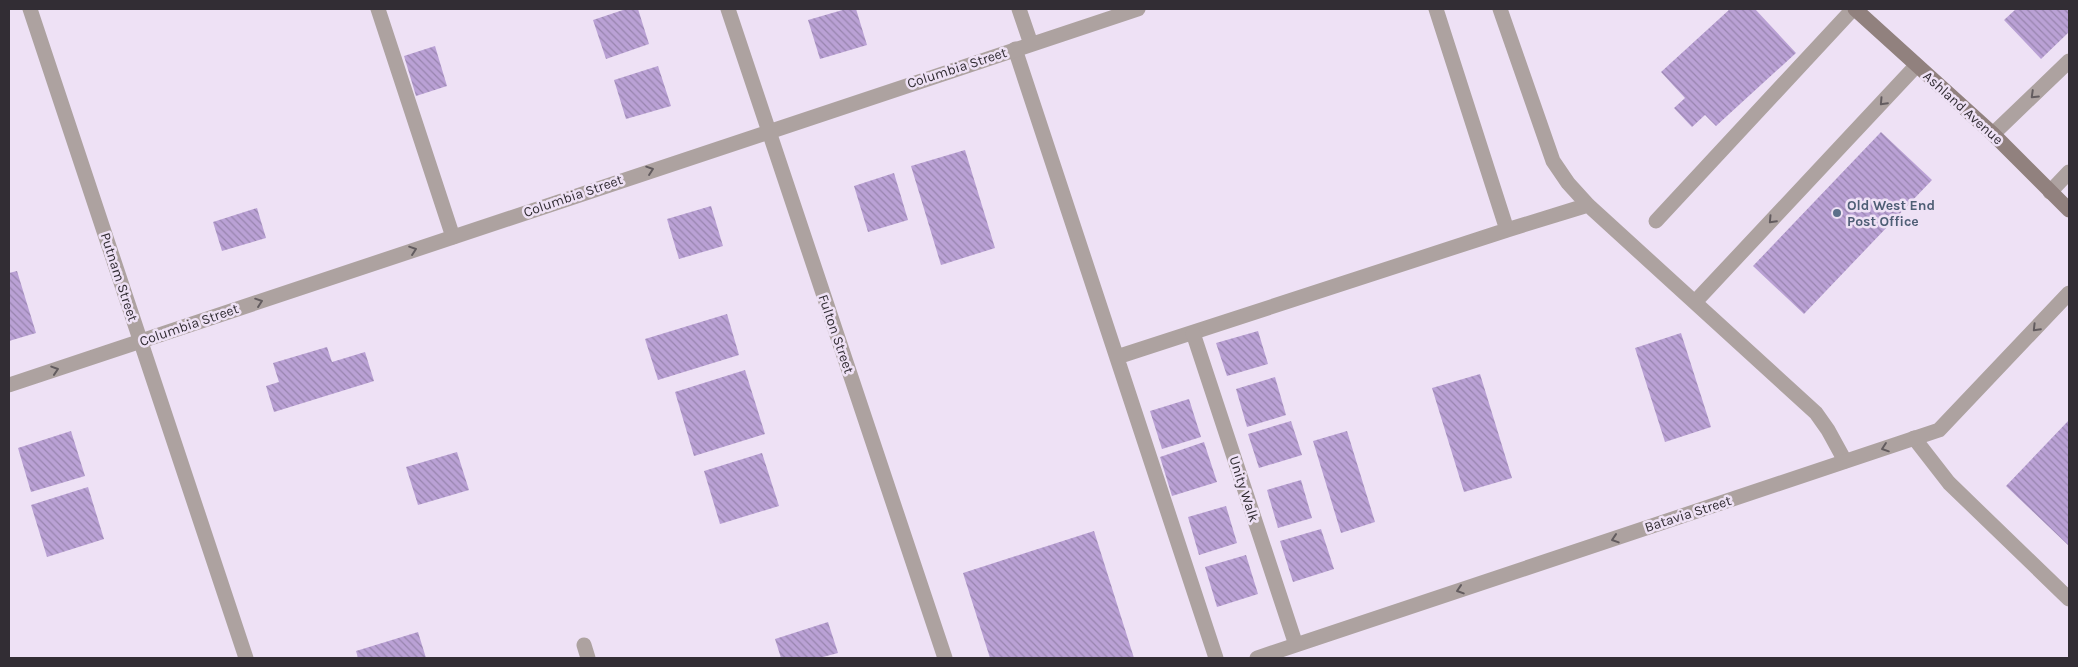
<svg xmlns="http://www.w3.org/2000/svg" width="2078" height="667" font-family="Karla,sans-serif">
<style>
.building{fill:url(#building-back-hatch)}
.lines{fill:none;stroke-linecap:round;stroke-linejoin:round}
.lane{stroke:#ada2a0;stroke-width:15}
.street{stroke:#ada2a0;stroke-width:15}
.secondary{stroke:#91817e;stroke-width:15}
.oneway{stroke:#635c5f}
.service-dot{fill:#5c6f8a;stroke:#eee1f5;stroke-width:2}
.labels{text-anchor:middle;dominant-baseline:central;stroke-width:5;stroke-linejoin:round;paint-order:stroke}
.street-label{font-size:14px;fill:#322d34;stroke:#eee1f5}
.service-label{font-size:14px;font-weight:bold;fill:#4e5e75;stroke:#eee1f5;text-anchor:start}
</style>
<defs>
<pattern id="building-back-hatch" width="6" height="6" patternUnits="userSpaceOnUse" patternTransform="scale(1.25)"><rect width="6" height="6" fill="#baa1d5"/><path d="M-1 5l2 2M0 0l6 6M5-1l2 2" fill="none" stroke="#9884ae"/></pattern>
</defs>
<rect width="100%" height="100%" fill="#eee1f5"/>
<!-- building -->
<path class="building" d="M626,9H638L649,44L606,59L593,20Z
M846,9H856L867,45L820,59L808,20Z
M1730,9H1755L1796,53L1716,126L1705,115L1692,127L1674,108L1685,98L1661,72Z
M2016,9H2069V32L2041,59L2004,20Z
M435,46L447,86L416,96L404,56Z
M658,66L671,106L626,119L614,80Z
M1881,132L1932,180L1804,314L1753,266Z
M965,150L995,248L941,265L911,166Z
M894,173L908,220L868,232L854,186Z
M711,206L723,246L679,259L667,219Z
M257,208L266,238L222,251L213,222Z
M17,271L36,333L9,341V273Z
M727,314L739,355L658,380L645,339Z
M1258,331L1268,364L1227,376L1216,343Z
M1681,333L1711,427L1665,442L1635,348Z
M327,347L332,362L365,352L374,381L274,412L266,386L279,382L273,363Z
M745,370L765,434L694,456L675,392Z
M1480,374L1512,478L1464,492L1432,388Z
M1275,377L1286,415L1247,427L1236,389Z
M1189,399L1201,437L1162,449L1150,411Z
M2069,420V546L2006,486Z
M1291,421L1302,455L1259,468L1248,434Z
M71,431L85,476L31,492L18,448Z
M1347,431L1375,522L1341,533L1313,441Z
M1204,442L1217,482L1172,496L1160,457Z
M457,452L469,490L418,505L406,467Z
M762,453L779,506L720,524L704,471Z
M1301,480L1312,518L1278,528L1267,490Z
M88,487L104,539L47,557L31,505Z
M1226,506L1237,543L1199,555L1188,517Z
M1321,529L1334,569L1293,582L1280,541Z
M1094,531L1134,658H990L963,573Z
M1246,555L1258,594L1217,607L1205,567Z
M828,622L838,653L819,658H781L775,639Z
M418,632L426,658H358L356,651Z"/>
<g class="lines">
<!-- lane -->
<path class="lane" d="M378,9L453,237
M1019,9L1031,44
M1500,9L1553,161L1568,183L1588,205L1816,413L1828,430L1845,461
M1015,49L1216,658
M1993,134L2069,61
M2050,192L2069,172
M1656,221L1853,9
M1507,230L1588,205
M1695,302L1916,66
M1117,357L1507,230L1436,9
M1914,438L1949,483L2069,599
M584,645L588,658"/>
<!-- street -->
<path class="street" d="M30,9L246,658
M728,9L945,658
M1193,333L1296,645
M9,385L1138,9
M1257,658L1939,430L2069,293"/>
<!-- secondary -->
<path class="secondary" d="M1855,9L1993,134L2069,210"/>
</g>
<!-- one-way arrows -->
<defs><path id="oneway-chevron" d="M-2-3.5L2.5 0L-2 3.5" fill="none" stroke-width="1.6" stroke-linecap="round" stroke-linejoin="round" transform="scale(1.25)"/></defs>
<g class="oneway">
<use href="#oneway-chevron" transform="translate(2034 95) rotate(136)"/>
<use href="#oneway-chevron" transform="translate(1883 102) rotate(133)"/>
<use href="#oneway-chevron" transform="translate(650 170) rotate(-19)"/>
<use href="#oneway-chevron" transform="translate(1772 220) rotate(133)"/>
<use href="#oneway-chevron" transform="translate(413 250) rotate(-19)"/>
<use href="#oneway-chevron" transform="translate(259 302) rotate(-19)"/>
<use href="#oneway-chevron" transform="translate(2036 328) rotate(134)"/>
<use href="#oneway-chevron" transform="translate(55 370) rotate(-18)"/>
<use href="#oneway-chevron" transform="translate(1885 448) rotate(161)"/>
<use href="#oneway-chevron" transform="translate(1615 539) rotate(162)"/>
<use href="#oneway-chevron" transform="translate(1460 590) rotate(162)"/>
</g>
<!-- markers -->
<circle class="service-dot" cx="1837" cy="213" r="5"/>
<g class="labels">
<!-- street labels -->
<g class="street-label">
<text transform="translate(957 68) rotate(-18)">Columbia Street</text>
<text transform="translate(1963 108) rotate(42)">Ashland Avenue</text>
<text transform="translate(573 196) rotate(-19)">Columbia Street</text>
<text transform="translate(119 277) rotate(72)">Putnam Street</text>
<text transform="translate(189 325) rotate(-19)">Columbia Street</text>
<text transform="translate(836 334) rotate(71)">Fulton Street</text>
<text transform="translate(1244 489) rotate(72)">Unity Walk</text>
<text transform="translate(1688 514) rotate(-18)">Batavia Street</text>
</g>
<!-- service labels -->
<g class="service-label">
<text x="1847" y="205">Old West End<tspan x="1847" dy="16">Post Office</tspan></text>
</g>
</g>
<!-- border -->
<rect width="2078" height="667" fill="none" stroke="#322d34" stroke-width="20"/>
</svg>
